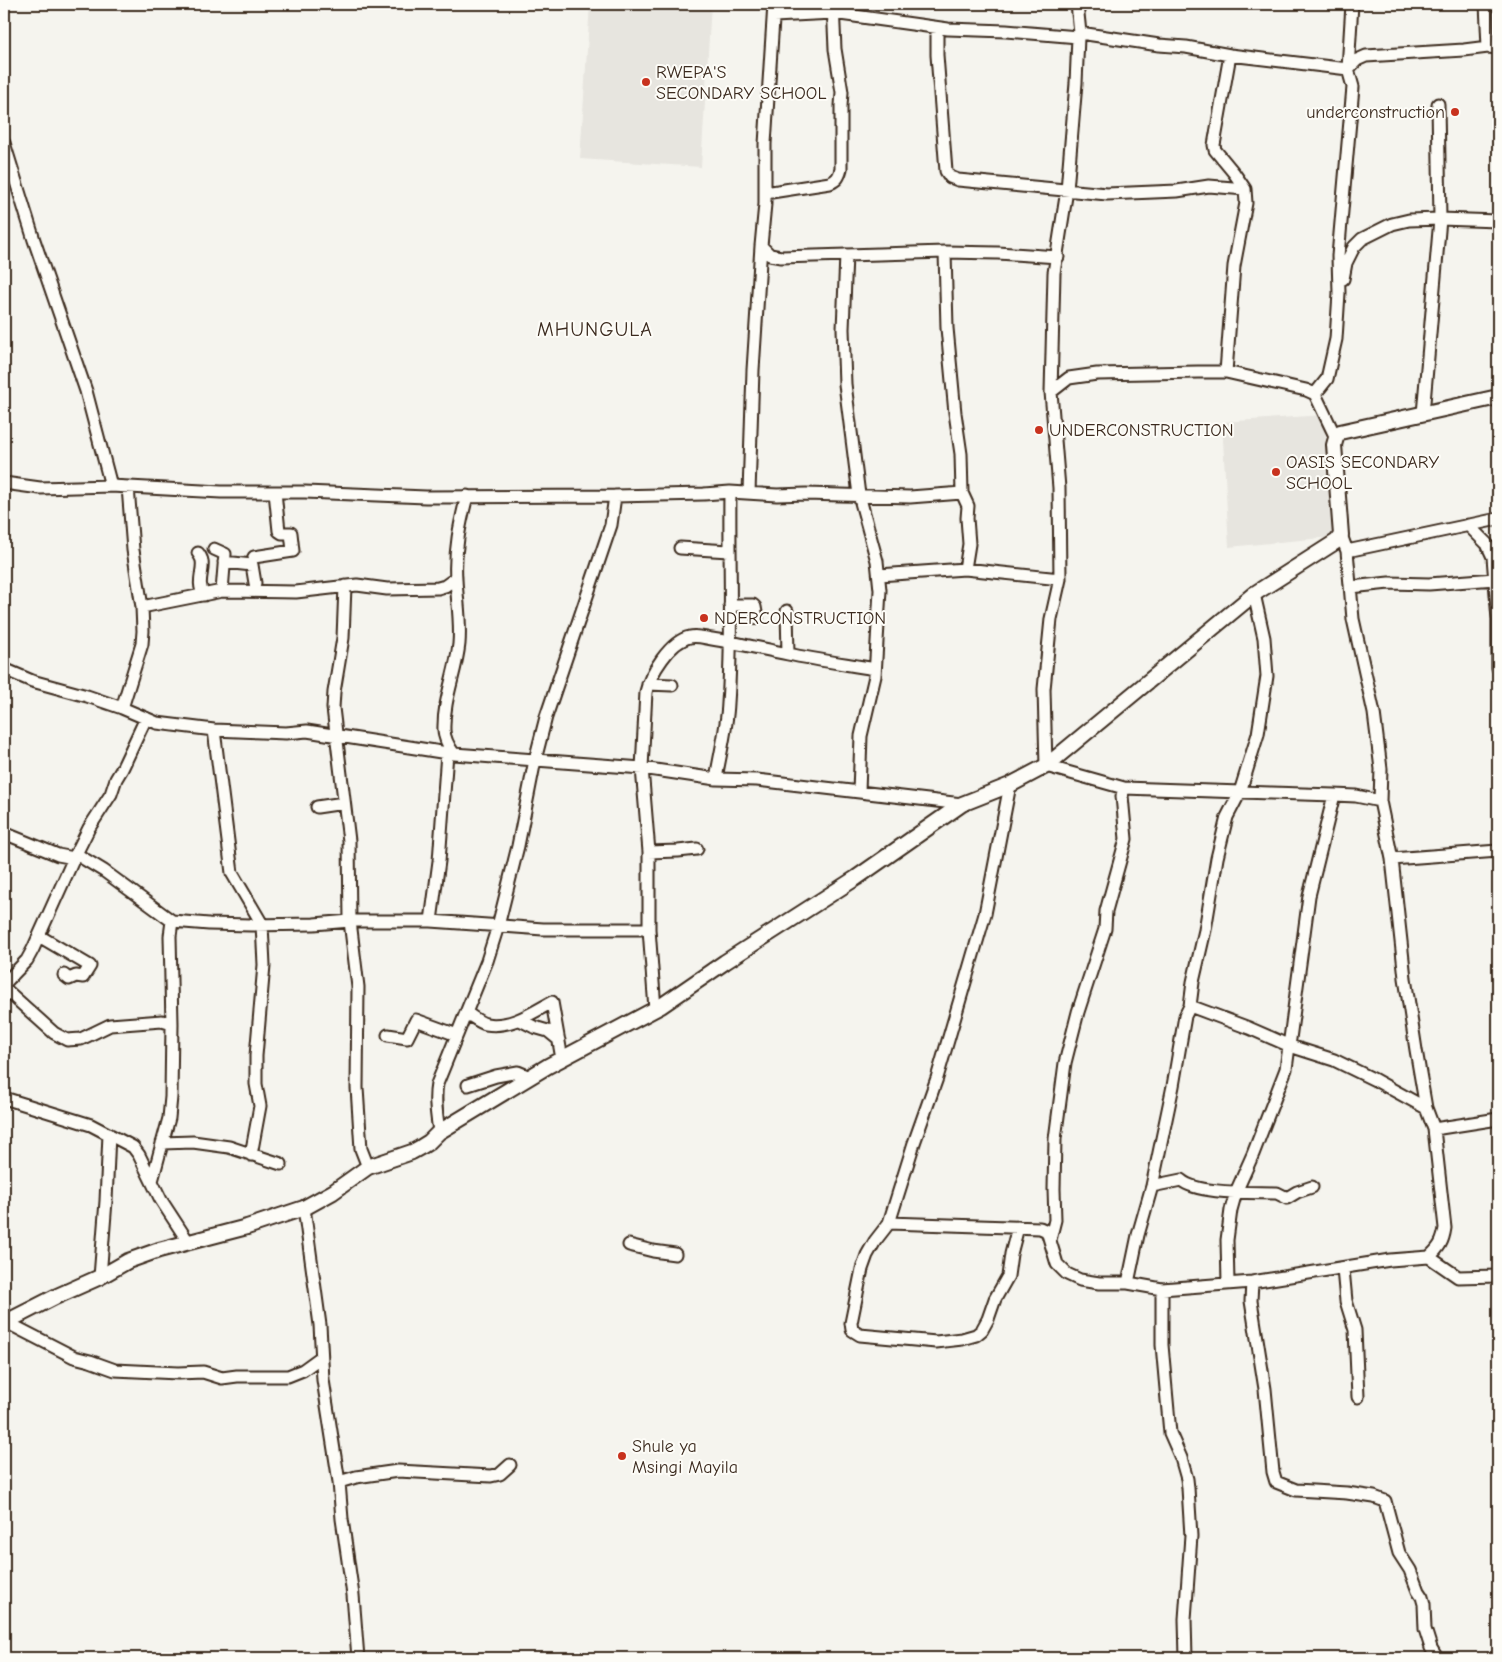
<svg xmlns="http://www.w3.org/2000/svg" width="1502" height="1662" font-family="'Comic Neue',sans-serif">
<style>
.built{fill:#e7e5df}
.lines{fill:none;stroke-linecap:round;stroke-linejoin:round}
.minor-casing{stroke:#3b2a1e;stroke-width:15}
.tertiary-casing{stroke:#3b2a1e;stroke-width:18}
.minor{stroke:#fdfcf7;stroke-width:11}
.tertiary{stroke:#fdfcf7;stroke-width:14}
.poi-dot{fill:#c8321e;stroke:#fdfcf7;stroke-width:2}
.labels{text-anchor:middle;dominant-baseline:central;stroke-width:4;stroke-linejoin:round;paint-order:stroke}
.poi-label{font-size:18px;fill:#3b2a1e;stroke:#fdfcf7;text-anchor:start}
.quarter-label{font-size:20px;letter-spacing:1px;fill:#3b2a1e;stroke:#fdfcf7}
</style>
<rect width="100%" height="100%" fill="#f5f4ee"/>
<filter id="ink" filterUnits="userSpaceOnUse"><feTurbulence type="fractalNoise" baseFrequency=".02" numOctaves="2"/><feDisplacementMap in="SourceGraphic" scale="10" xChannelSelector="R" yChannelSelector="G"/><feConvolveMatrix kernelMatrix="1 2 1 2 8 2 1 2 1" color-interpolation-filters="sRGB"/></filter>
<g filter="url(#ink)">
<!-- built -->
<path class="built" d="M590,4H711L701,167L580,159Z
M1324,415L1332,537L1229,547L1222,422Z"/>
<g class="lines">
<defs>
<path id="minor" d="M1077,4L1080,33L1078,37L1076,83L1067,190L1054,273L1051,392L1059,488L1060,579L1051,619L1044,689L1046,766L1124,788L1334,795L1356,796L1380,801
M1486,4L1488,47
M774,16L833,13L948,29L1006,31L1078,37
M937,28V55L946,171L950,177L958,180L1107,194L1177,191L1209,186L1245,189
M1080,33L1159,45L1186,47L1230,55L1348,69L1353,87L1338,256L1339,293L1336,339L1327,379L1315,394
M1348,69L1357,60L1366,56L1464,50L1488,47L1498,48
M1348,69L1352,4
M4,143L34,240L86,391L111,486
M765,193L830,183C837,180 839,177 841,169V106L842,92L835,49L833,4
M761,246L770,255L781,257L945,252L998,253L1058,257
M945,252L947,328L955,413L961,454L962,493L968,506L967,518L969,544L965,569
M846,255L843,329L845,384L859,495L877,561L880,590L875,676L861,736L859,792
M1343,279L1346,263L1354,247L1362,239L1392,224L1409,220L1440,219L1498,221
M1226,372L1234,266L1246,203L1245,189L1234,173L1215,150L1214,145L1230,55
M1051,392L1069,378L1097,374L1198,372H1226L1306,390L1315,394L1336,438
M1423,414L1440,219L1438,104
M4,483L40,488L111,486L221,492H305L426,497L615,496L704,494L730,492L777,495L806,494L910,497L962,493
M749,493L753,370L761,246L765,204V144L774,4
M1468,525L1487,544L1493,557L1498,620V668
M1341,535L1347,551L1353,619L1374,713L1381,769L1380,801L1392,859L1405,978L1416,1050L1426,1108L1434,1129L1445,1228C1443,1242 1439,1248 1429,1257
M680,548L729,551
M214,549L225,554L222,591
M1347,551L1498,519
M198,553C199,554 202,559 202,561C204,571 196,583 204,595
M254,557L293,551L291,533H282L279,531L275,492
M224,562L252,565L255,583
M879,575L965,569L1060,579
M345,586L343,638L334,692L333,708L349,841L350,921L358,987L357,1088L361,1149L368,1167
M1351,587L1389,583L1429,584L1495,579
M730,605H753L755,607L757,618
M142,607L222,591L296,592L357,585L387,589L438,588L445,586L456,578
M787,611L788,654
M4,669L32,681L87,696L122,708L157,723L214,730L286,733L307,731L454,754L642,768L716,779L757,780L962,804
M648,684L672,685
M122,708L142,644L143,631L142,607L133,550L128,487
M214,730L232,873L262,924L264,965L256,1056V1084L260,1106L251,1155
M454,754C449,747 444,739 444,730C443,700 456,673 459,644C461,621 457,601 456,579C454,551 460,523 467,496
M716,779C720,754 727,728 728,703C733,633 729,562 730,492
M1010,785L985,914L937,1078L914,1143L889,1223L875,1241L867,1255L862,1269L851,1323L852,1330L860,1335L936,1342L962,1339L976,1335L982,1330L988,1319L995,1299L1008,1276L1011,1254L1018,1227
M317,807L344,803
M4,833L58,855L74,858
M649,852L678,851L697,849
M76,854L104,871L172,921L209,924L251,925L314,924L350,921H431L543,929H649
M1392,859L1498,851
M431,921L439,861L447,753
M39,936L90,966L83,977L76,976L69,979L64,975
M4,984L27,960L33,949L74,858L89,828L111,794L116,779L122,769L146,718
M4,988L54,1033L67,1040L81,1039L110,1025L162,1021L172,1024
M1190,1006L1249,1028L1290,1046L1334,1060L1375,1080L1426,1108
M655,1009L649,929V852L642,768L646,692C650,674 670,641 690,637C697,635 705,638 712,639C738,643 762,649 788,654C817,660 846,664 875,669
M466,1013C472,1016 480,1023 486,1024C511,1028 532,1013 552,1002L562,1059
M520,1020L534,1027L548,1031L559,1040
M388,1035L407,1038L416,1020L457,1035
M468,1085L496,1076L518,1072L530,1077
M4,1098L91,1125L133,1147L139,1155L161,1200L189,1243
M1434,1129L1498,1119
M439,1132C437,1116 434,1100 437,1084L487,961L498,926L518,846L535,760L546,717L611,525L615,496
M162,1143L193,1142L229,1147L281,1164
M152,1181L169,1118L171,1097L172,1024L170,936L172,921
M1152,1186L1181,1180C1198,1195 1254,1192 1277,1193L1287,1198L1297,1192L1312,1187
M304,1208L320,1325L323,1380L339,1482L342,1519L353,1595L358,1658
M889,1223L1040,1228L1047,1231L1057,1264L1067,1274L1080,1280L1099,1283H1128L1162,1289L1252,1282L1390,1260L1429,1257L1458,1277L1498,1276
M1050,1240L1055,1220L1054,1189L1055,1139L1065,1063L1078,1012L1105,929L1106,911L1126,839L1122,796L1124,788
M629,1245L653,1251L675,1254
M1343,1269L1346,1301L1355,1330L1358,1397
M100,1277L106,1201L109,1134
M1252,1282L1251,1301L1265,1389L1273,1472L1276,1482L1296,1490L1347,1493L1374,1497L1385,1501L1399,1553L1410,1570L1418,1591L1422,1597L1424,1604L1425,1629L1431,1648L1437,1658
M1128,1283L1138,1235L1152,1186L1173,1086L1185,1016L1190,1006L1193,982L1205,930L1217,858L1227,817L1240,792L1258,734L1267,676L1264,638L1254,594
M1228,1283L1227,1240L1231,1210L1236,1192L1253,1154L1286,1069L1309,896L1334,795
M1162,1289V1345L1170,1433L1181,1458L1187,1479L1188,1488L1191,1536L1185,1619L1186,1658
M6,1322L74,1357L90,1361L115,1370L178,1373L203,1372L222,1378L237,1376H288L303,1370L321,1357
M339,1482L356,1477L398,1471L491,1476L500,1474L510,1465"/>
<path id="tertiary" d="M4,1323L55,1297L100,1277L128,1261L159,1250L247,1227L304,1208L333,1192L368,1167L412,1152L421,1147L429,1142L439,1132L548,1066L661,1006L725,962L856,878L962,804L1010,785L1046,766L1254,594L1337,541L1341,535L1334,445L1336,438L1340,432L1498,397"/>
</defs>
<!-- minor casing -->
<use href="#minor" class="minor-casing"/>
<!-- tertiary casing -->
<use href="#tertiary" class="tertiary-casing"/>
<!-- minor -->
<use href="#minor" class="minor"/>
<!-- tertiary -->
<use href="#tertiary" class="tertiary"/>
</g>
</g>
<!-- markers -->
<g class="poi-dot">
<circle cx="646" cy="82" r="5"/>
<circle cx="1455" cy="112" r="5"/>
<circle cx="1039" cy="430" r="5"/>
<circle cx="1276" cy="472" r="5"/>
<circle cx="704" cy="618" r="5"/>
<circle cx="622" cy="1456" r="5"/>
</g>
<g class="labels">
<!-- poi labels -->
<g class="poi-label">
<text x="656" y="72">RWEPA'S<tspan x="656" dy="21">SECONDARY SCHOOL</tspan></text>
<text x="1445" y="112" text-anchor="end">underconstruction</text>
<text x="1049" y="430">UNDERCONSTRUCTION</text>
<text x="1286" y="462">OASIS SECONDARY<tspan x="1286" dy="21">SCHOOL</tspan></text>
<text x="714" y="618">NDERCONSTRUCTION</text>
<text x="632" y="1446">Shule ya<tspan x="632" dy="21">Msingi Mayila</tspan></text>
</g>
<!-- quarter labels -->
<g class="quarter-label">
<text x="595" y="329">MHUNGULA</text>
</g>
</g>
<!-- margin -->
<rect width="1502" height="1662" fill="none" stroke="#fdfcf7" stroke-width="20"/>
<rect x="10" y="10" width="1482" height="1642" fill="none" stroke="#3b2a1e" stroke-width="2" filter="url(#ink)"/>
</svg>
